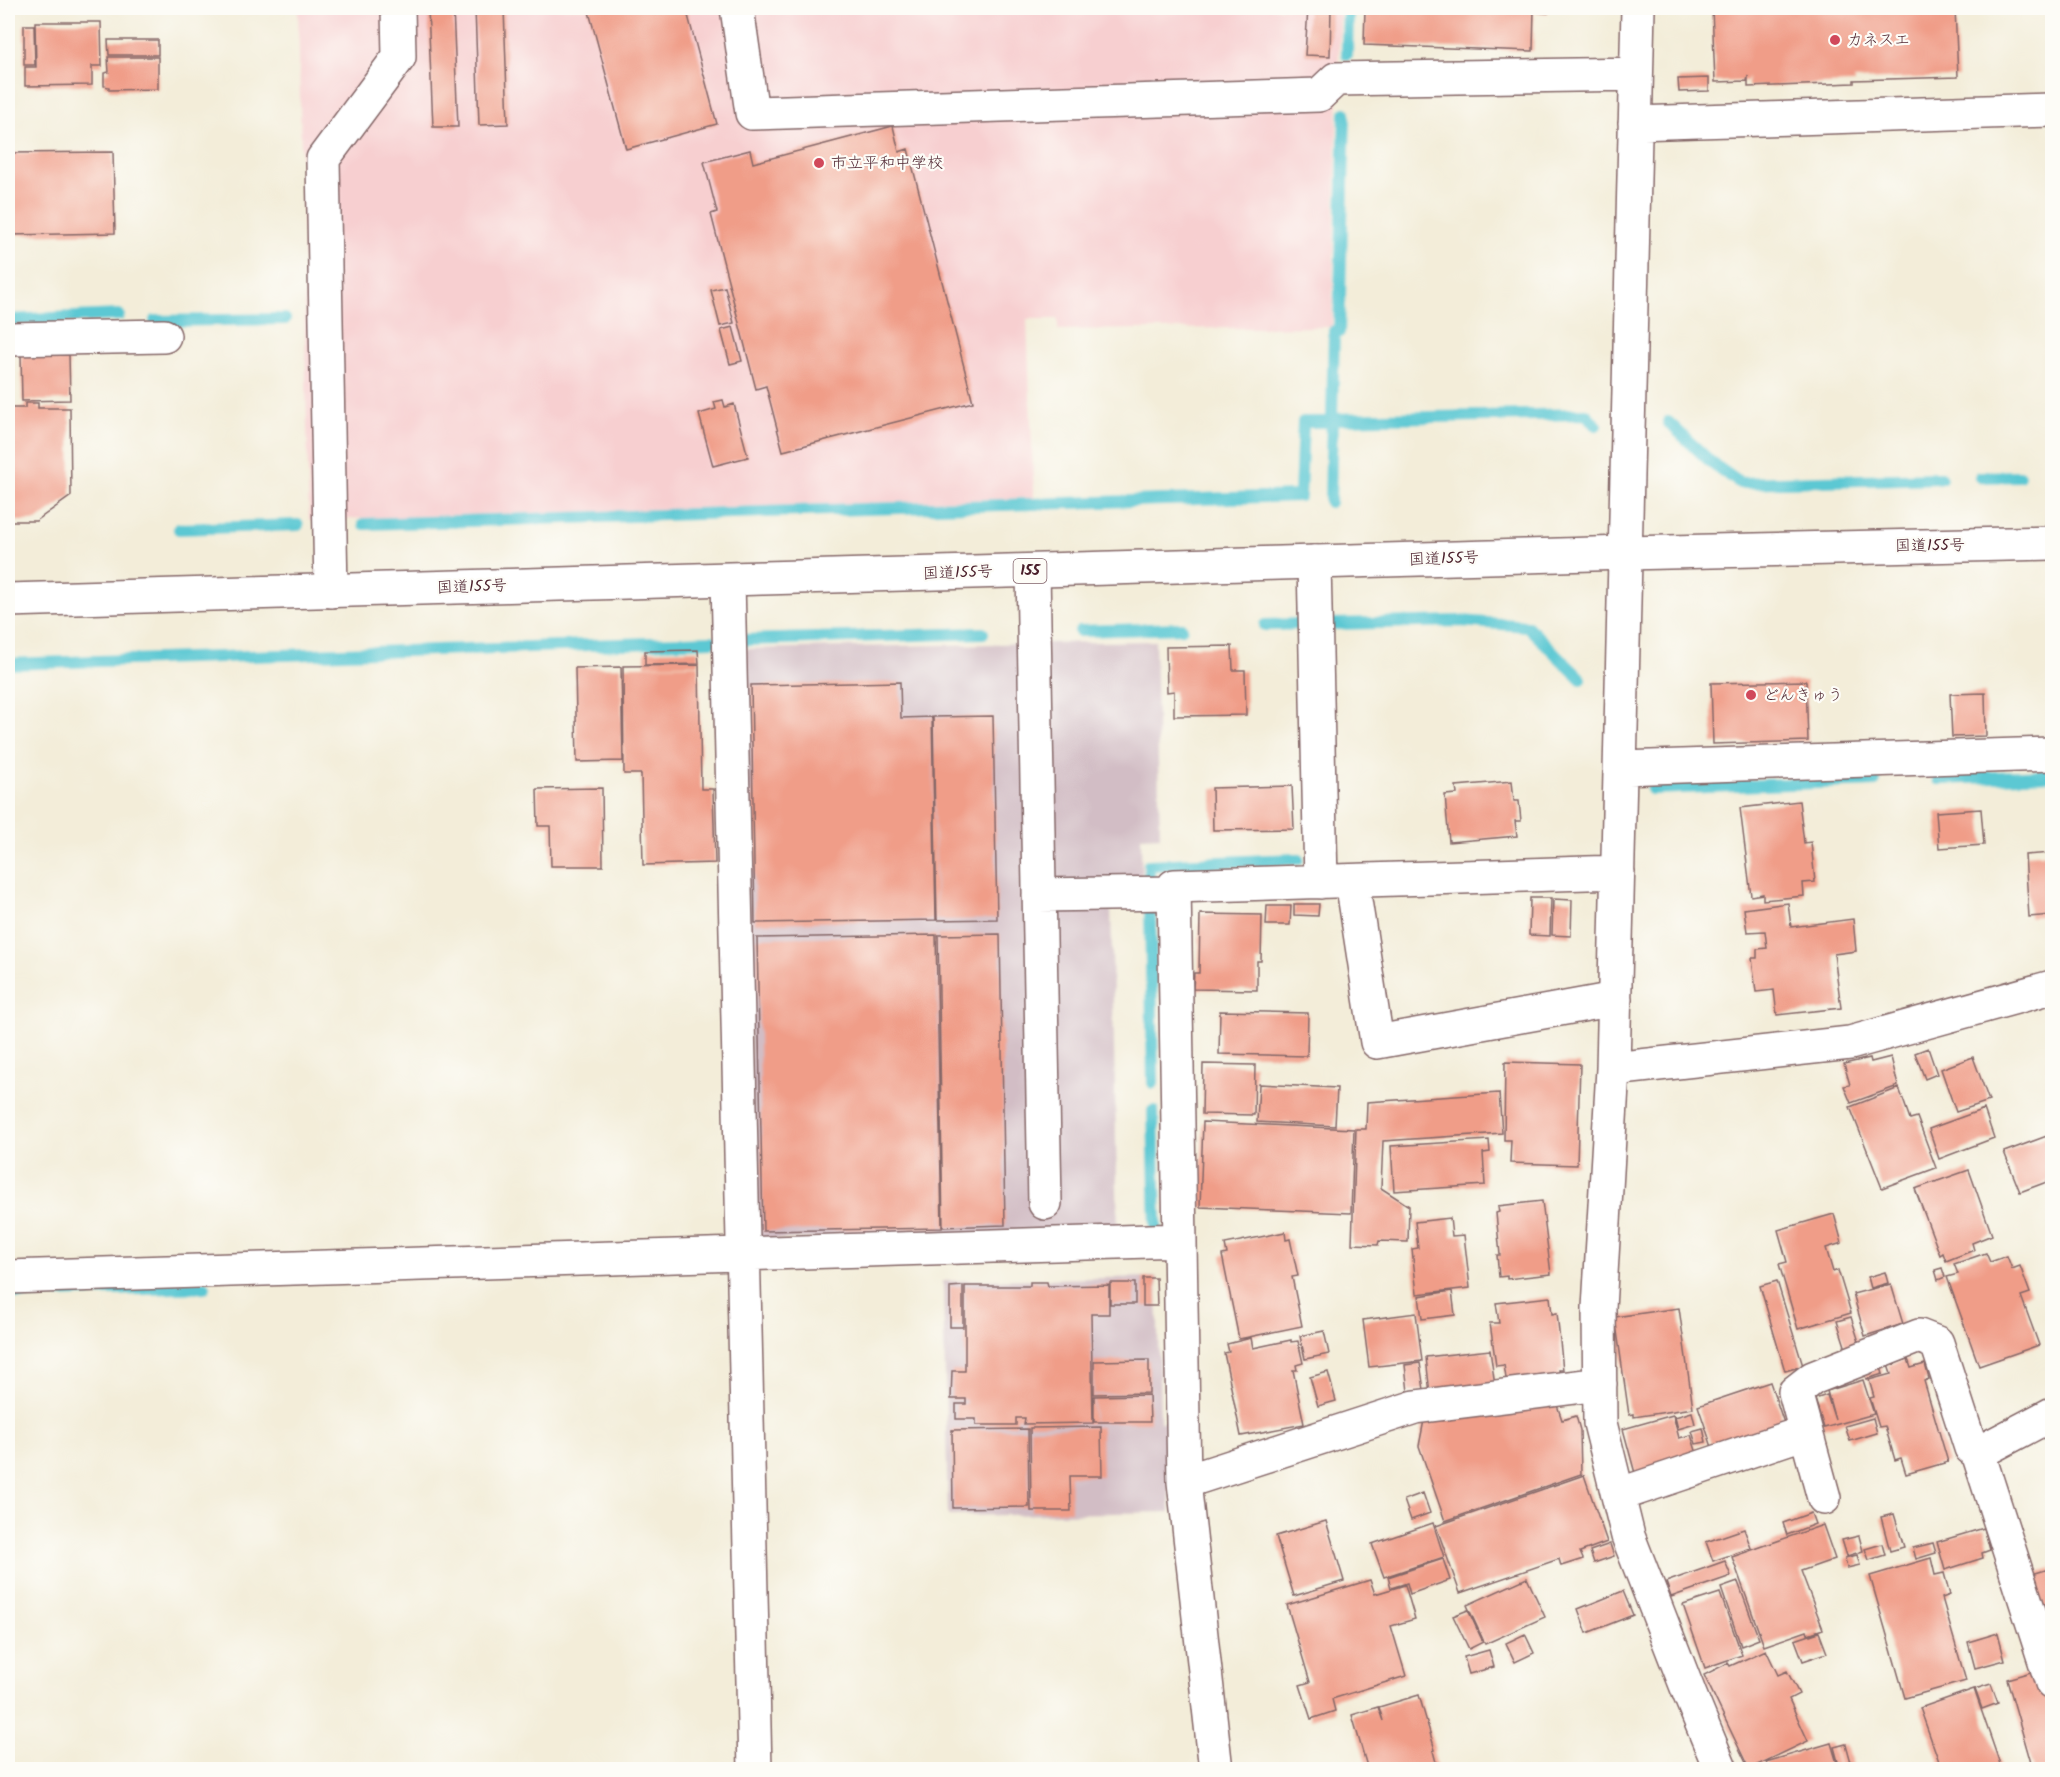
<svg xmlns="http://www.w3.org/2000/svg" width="2060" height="1777" font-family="Kalam,'Klee One',sans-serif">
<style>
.built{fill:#f7cfd0}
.industrial{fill:#d2bdc5}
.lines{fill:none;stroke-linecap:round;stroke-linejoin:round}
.stream{stroke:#5cc8d3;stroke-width:12}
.building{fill:#f09d88}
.minor-casing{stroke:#856768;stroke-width:36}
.highway-casing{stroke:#856768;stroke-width:36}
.minor{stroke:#fff;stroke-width:33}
.highway{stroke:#fff;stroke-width:33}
.poi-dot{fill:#d1495b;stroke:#fdfcf7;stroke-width:2}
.labels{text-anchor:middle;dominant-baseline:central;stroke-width:4.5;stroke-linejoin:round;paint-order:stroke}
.shield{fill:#fdfcf7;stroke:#806168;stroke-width:1.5}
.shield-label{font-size:15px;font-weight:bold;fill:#4a1f2b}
.poi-label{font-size:16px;fill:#4a1f2b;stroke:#fdfcf7;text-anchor:start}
.street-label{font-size:16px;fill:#4a1f2b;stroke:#fdfcf7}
</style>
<rect width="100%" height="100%" fill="#fdfcf7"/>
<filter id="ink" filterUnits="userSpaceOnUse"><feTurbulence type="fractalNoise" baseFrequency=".0167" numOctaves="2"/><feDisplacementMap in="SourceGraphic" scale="12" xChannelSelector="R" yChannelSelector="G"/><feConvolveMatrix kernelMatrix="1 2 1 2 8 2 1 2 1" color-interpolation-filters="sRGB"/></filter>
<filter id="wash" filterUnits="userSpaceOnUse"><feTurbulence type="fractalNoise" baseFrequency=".008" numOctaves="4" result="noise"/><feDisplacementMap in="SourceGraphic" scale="24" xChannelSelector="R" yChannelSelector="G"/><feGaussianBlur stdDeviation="1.35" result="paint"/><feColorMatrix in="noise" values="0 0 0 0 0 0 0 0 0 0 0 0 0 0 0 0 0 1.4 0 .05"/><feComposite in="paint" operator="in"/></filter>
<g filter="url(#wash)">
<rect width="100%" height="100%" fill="#f3edd9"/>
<!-- built -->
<path class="built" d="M298,8H1340L1332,327L1058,330V319H1027L1034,498L309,520Z"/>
<!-- industrial -->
<path class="industrial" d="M1155,641L1160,836L1141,837L1142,906H1111L1118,1232L761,1240L754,1228L742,649Z
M1157,1277L1160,1422H1168L1170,1512L948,1516L943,1281Z"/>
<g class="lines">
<!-- stream -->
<path class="stream" d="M1347,54L1348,8
M8,320L119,315
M155,321L285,319
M1332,419L1586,414L1596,425
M1668,422L1713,464L1740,483L1941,478
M1980,477L2019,476
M1330,502L1334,331L1339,332L1345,113
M364,524L1300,496L1303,422H1332
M179,529L298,525
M1333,624L1461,621L1527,626L1581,679
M1265,625L1306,624
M1080,631L1182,628
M743,640L983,633
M8,664L712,641
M1938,779L2052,775
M1652,789L1875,781
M1149,878V865L1298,859
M1150,906L1153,1083
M1153,1111L1156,1227
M14,1293L205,1287"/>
</g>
<g id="blocks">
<!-- building -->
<path class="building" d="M428,8H453L458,127H433Z
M475,8H504L508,124L479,125Z
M588,8H686L717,124L626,149Z
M1308,8H1331L1330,56L1305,55Z
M1365,8H1534L1533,51L1364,45Z
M1536,8H1549L1548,13L1536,12Z
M1712,8H1955L1958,77L1854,80V83L1748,87V76L1747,81L1715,82Z
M35,22H101L102,66H92V85L25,86V67H36Z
M24,25H34L35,65H24Z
M108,40H158V55H109Z
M108,57H158V89L109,90V87L104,86V73L109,72Z
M1709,78V91L1679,92L1678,79Z
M893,126L899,152L908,149L973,402L783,451L766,386L756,389L711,214L717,212L704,162L750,150L753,163Z
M113,152L115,233L8,235V153Z
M725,287L734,323L720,326L711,290Z
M733,327L742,361L730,364L721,330Z
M21,355H69L70,400L22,401Z
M723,400L725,407L734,404L748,457L713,466L699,414L716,409L714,402Z
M25,403H38V408H70L71,496L36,521H8V408H25Z
M1232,646L1233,670H1245L1246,715L1174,716V691L1167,692L1166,647Z
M698,650L699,664L645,665V651Z
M699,665L701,789H713L715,863L643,865L641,774H624L623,666Z
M621,667L623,761L577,762L575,668Z
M1806,681L1808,741L1713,744L1711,683Z
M900,682L901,718L932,717L936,920L755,923L751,685Z
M1985,693L1986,736L1952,737L1950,694Z
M993,716L997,919L937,920L933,717Z
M1512,781L1514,801H1519L1521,821H1515L1517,836L1449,842L1445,795L1457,794L1456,786Z
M1292,786L1294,829L1213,830L1212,788Z
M602,788L603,866H551L550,826H538L537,789Z
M1799,801L1804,843L1811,842L1815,882L1803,883L1804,896L1763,900V894L1751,896L1740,808Z
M1981,809L1984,845L1939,848L1936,812Z
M2052,853V915L2029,917L2025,855Z
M1530,898H1551L1550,936L1529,935Z
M1553,899L1572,900L1571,936L1552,935Z
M1788,903L1791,927L1853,919L1856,951L1834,954L1841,1008L1777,1015L1774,990L1756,992L1752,958H1757V949L1767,948L1765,931L1747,932L1744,909Z
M1294,904H1319L1318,916L1294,915Z
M1267,906H1291L1290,925H1266Z
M1200,914L1262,915L1261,961H1257V990L1193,989L1194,973H1199Z
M1000,934L1005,1225L943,1227L938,935Z
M936,935L942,1228L763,1231L757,938Z
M1220,1011L1308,1013L1307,1056L1219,1054Z
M1928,1048L1937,1074L1925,1079L1915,1053Z
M1891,1057L1898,1086L1851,1103L1844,1086L1850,1085L1844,1064L1870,1058L1871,1062Z
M1973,1057L1989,1101L1956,1112L1941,1069Z
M1505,1062L1580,1064L1577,1165L1510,1163L1511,1140H1504Z
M1203,1064L1255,1065L1254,1115L1202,1114Z
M1259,1084L1337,1088L1335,1126L1257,1122Z
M1899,1088L1910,1119L1917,1117L1936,1168L1882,1188L1850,1107Z
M1499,1093L1502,1133L1383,1141L1381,1188L1409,1206L1408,1242L1379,1241L1378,1245L1352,1244L1356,1129H1366L1367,1102Z
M1984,1109L1994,1138L1939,1159L1929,1129Z
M1203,1122L1354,1129L1351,1213L1200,1207Z
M2052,1134V1180L2020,1192L2004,1152Z
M1489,1140L1490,1152L1483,1153L1485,1185L1394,1191L1391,1146Z
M1969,1170L1992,1235L1972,1243L1974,1250L1946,1261L1943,1253L1940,1255L1915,1189Z
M1542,1201L1551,1274L1507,1279V1276L1499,1277L1497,1255H1500L1496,1213L1499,1212L1498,1206Z
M1834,1214L1842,1243L1826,1248L1833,1272L1838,1270L1851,1313L1798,1329L1779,1264L1787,1262L1778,1230Z
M1450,1218L1452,1236L1464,1235L1470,1288L1417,1294L1412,1249L1418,1248L1415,1222Z
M1285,1232L1286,1240L1290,1239L1298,1276L1292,1277L1302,1326L1239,1339L1222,1255L1227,1254L1225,1244Z
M1986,1253L1990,1262L2007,1256L2012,1269L2020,1266L2030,1293L2021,1296L2039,1345L1979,1366L1947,1277L1958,1274L1954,1264Z
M1942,1268L1945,1277L1938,1280L1935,1270Z
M1885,1272L1888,1283L1871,1288L1868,1277Z
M1143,1278H1156L1157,1306H1143Z
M1777,1281L1803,1366L1785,1371L1760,1286Z
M1030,1282H1047L1048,1286L1109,1285V1314H1091L1093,1423L1024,1424L1025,1418H1016V1425H976V1419H956V1404H966V1399H951L952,1371H965V1286H1030Z
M1110,1283H1135V1304H1110Z
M1891,1284L1903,1324L1865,1336L1853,1294Z
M963,1286V1327H950V1287Z
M1452,1291L1455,1315L1422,1319L1419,1296Z
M1550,1297L1552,1314L1557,1313L1563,1370H1559L1560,1378L1507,1385L1504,1365L1496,1366L1490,1323H1499L1496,1303Z
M1679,1308L1693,1408L1634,1417V1414L1629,1415L1615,1317Z
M1416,1313L1422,1361L1369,1367L1363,1320Z
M1851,1317L1860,1345L1846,1349L1837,1321Z
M1324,1331L1329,1354L1305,1359L1300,1336Z
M1251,1338L1253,1348L1291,1340V1342L1298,1341L1303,1363L1296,1365L1297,1370H1293L1304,1424L1241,1436L1224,1353L1229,1352L1227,1344Z
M1490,1350L1495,1386L1430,1394L1426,1357Z
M1908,1359L1911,1368L1925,1364L1929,1379L1924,1381L1948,1462L1906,1474L1901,1458L1895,1460L1885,1426L1879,1427L1870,1398L1874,1397L1869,1380L1891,1374L1888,1365Z
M1149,1360V1393L1094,1394V1361Z
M1420,1363L1424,1390L1408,1392L1405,1365Z
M1880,1364L1883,1374L1866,1379L1863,1369Z
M1328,1372L1336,1401L1318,1406L1310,1377Z
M1863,1380L1874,1414L1824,1428L1815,1399L1827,1395L1835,1420L1827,1391Z
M1770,1382L1785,1426L1713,1450L1698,1406Z
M1149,1395L1150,1422H1094V1396Z
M1555,1399L1562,1420L1576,1416L1580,1430L1581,1474L1445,1521L1419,1446L1425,1415Z
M1692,1412L1695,1424L1678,1429L1675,1417Z
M1673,1415L1679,1438L1691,1435L1699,1460L1636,1477L1623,1429Z
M1873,1418L1877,1433L1850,1441L1845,1426Z
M1101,1427L1102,1476H1070L1071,1511H1031L1030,1428Z
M1703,1428L1706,1442L1696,1444L1692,1431Z
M1028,1429L1029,1507L953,1508L952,1430Z
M1584,1475L1607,1542L1580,1552L1583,1559L1561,1566L1559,1559L1460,1593L1436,1526Z
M1423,1493L1430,1513L1411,1520L1404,1500Z
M1811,1513L1815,1524L1787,1535L1783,1523Z
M1894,1514L1904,1547L1890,1551L1881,1517Z
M1326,1521L1344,1581L1294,1596L1276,1536Z
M1433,1523L1444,1557L1384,1577L1372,1544Z
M1823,1525L1835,1559L1801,1571L1823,1629L1808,1634L1807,1631L1764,1646L1732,1557Z
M1984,1528L1990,1550L1982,1553L1983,1558L1945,1570L1937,1542Z
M1744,1529L1751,1548L1713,1561L1706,1542Z
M1859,1536L1863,1551L1847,1556L1842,1540Z
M1933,1543L1936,1553L1916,1559L1913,1548Z
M1610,1544L1614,1556L1594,1563L1590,1551Z
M1882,1544L1885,1555L1869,1560L1865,1549Z
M1857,1555L1860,1565L1847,1568L1845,1558Z
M1931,1558L1935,1575L1944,1573L1950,1595L1942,1598L1966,1681L1905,1698L1870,1576Z
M1443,1559L1450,1580L1410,1594L1407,1583L1391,1588L1388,1577Z
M1725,1561L1731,1576L1671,1597L1666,1582Z
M2052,1568V1614L2041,1617L2029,1575Z
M1527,1578L1545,1617L1485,1644L1467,1605Z
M1370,1580L1375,1594L1405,1585L1415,1619L1391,1626L1406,1676L1332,1699L1335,1711L1311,1719L1300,1685L1310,1682L1287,1605Z
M1738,1582L1759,1639L1741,1646L1721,1588Z
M1623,1591L1633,1615L1587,1633L1578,1609Z
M1720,1593L1742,1655L1705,1668L1683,1605Z
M1468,1610L1483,1642L1469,1649L1453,1616Z
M1819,1632L1827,1653L1803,1661L1795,1640Z
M1998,1633L2005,1660L1975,1668L1968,1642Z
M1525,1634L1534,1653L1515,1662L1506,1643Z
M1489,1650L1494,1667L1469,1674L1464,1657Z
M1766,1650L1778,1675L1787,1671L1799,1694L1789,1699L1808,1741L1749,1769L1704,1675L1728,1663L1730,1666Z
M2034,1671L2045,1686L2052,1710V1770H2033L2007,1679Z
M1991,1684L1998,1703L1982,1709L1975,1689Z
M1974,1689L2002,1770H1942L1920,1708Z
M1419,1695L1435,1750L1433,1751L1438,1770H1368L1352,1715L1378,1707L1383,1721L1379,1707Z
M1831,1743L1839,1770H1769L1766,1762Z
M1846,1744L1852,1766L1840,1769L1834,1747Z"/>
</g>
</g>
<g filter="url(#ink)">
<use href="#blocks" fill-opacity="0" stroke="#856768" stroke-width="1.5"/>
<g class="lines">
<defs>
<path id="minor" d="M737,8L752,113L1319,95L1336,79L1636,74
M1638,8L1613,1069L1599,1308L1600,1423L1628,1536L1690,1695L1721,1770
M1635,123L2052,110
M8,339L164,336
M1314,562L1321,882
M1033,571L1045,1203
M728,580L755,1770
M331,591L323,159L399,57L398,8
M1621,768L2052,754
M1352,881L1377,1042L1615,999
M1039,895L1174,893
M1613,1069L1850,1043L2052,987
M8,1277L1180,1240
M2052,1414L1978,1453L2052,1683
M1184,1482L1415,1407L1600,1384
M1618,1495L1806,1432
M1824,1498L1795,1392L1813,1378L1919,1336L1937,1343L1971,1448L1978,1453
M1216,1770L1184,1482L1174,886L1618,872"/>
<path id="highway" d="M8,600L1626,553L2052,543"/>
</defs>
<!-- minor casing -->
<use href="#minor" class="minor-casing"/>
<!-- highway casing -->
<use href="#highway" class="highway-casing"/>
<!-- minor -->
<use href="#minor" class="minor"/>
<!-- highway -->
<use href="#highway" class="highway"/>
</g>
</g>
<!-- markers -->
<g class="poi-dot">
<circle cx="1835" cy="40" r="6"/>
<circle cx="819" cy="163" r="6"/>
<circle cx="1751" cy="695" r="6"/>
</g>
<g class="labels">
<!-- shield labels -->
<rect class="shield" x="1013.5" y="559" width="33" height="24" rx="4.5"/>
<g class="shield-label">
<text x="1030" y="571">155</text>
</g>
<!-- poi labels -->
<g class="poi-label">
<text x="1847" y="40">カネスエ</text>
<text x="831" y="163">市立平和中学校</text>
<text x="1763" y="695">どんきゅう</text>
</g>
<!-- street labels -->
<g class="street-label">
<text transform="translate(1930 546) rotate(-1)">国道155号</text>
<text transform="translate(1444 559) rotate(-2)">国道155号</text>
<text transform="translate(958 573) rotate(-2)">国道155号</text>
<text transform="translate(472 587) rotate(-2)">国道155号</text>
</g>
</g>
<!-- margin -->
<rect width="2060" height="1777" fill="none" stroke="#fdfcf7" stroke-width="30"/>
</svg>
